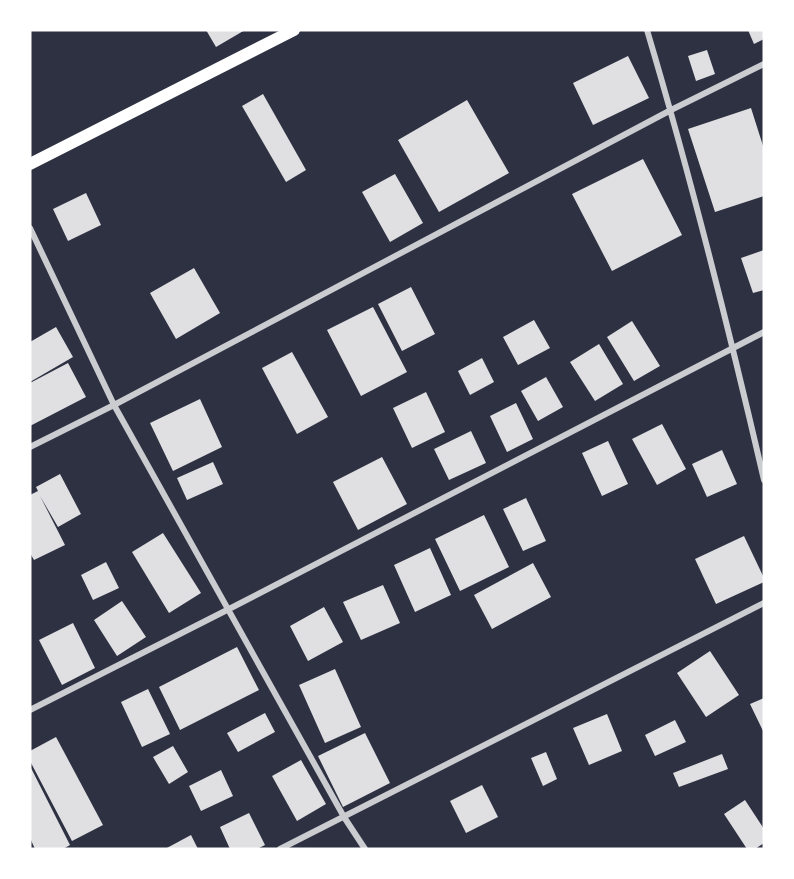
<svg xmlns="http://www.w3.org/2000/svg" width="794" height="879" font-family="'Noto Sans',sans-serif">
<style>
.building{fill:#e0e0e3}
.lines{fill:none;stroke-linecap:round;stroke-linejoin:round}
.minor{stroke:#caccd0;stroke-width:6}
.secondary{stroke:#fff;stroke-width:12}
</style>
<rect width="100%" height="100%" fill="#2d3142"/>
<!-- building -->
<path class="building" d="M206,30H245L216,47Z
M748,30H764V39L754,44Z
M707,50L715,74L696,81L688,56Z
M628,56L649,98L593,125L573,83Z
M263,94L306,170L286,182L242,106Z
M467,100L509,173L439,212L398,140Z
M751,108L764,149V196L715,212L688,129Z
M643,159L682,235L612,271L572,194Z
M395,174L423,223L390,242L362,192Z
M86,193L101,225L68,241L53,209Z
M764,250V290L753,293L741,258Z
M194,268L220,313L176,339L150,293Z
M411,287L435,334L402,351L378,304Z
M373,307L407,372L361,396L327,330Z
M534,320L550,348L518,365L503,337Z
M632,321L660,366L634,381L607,337Z
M56,327L73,357L30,382V342Z
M599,344L623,384L595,401L570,362Z
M292,352L328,417L297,434L262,368Z
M482,358L494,382L470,395L458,371Z
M68,363L86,397L30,426V383Z
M546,377L563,407L538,421L521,391Z
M426,392L445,432L412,448L393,408Z
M200,399L222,447L173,471L150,423Z
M516,403L533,439L507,452L490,416Z
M662,424L686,469L657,485L632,439Z
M471,431L486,463L449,480L434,449Z
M608,441L628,484L602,496L582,453Z
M722,450L737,484L707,497L692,464Z
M382,457L407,504L358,530L333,482Z
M213,462L223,484L187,500L177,478Z
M60,474L81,514L58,527L40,496L65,545L34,560L30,553V495L38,491L36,487Z
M526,498L546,541L523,551L503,509Z
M484,515L509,567L460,591L435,539Z
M163,533L201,593L169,613L132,552Z
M744,536L764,578V582L716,604L695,559Z
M430,548L451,595L415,612L394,565Z
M106,562L119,588L93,600L81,575Z
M533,563L551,597L492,629L474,595Z
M383,585L400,623L361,640L343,602Z
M122,601L146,637L117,656L94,620Z
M324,607L343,642L308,661L290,626Z
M73,623L95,668L62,685L39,640Z
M237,647L259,690L180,730L159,687Z
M710,651L739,695L706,717L677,673Z
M335,669L361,727L325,743L299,685Z
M148,689L170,734L142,747L121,702Z
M764,698V733L750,704Z
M265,713L275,732L238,752L227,733Z
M607,714L622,751L589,765L573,728Z
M675,720L686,742L655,756L645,735Z
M365,733L390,783L343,807L318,756Z
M56,737L103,825L72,841L30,761V751Z
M173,746L188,772L169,784L153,757Z
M546,752L557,779L543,786L531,758Z
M722,754L728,769L679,787L673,773Z
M301,760L326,804L297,821L272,776Z
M30,766L70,845L63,849H35L30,838Z
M221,770L233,796L201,811L189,786Z
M482,785L498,817L466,833L450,801Z
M745,800L764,829V843L755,849H747L724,814Z
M249,813L265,845L257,849H230L220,827Z
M191,835L198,849H165Z"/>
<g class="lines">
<!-- minor -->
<path class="minor" d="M647,30C691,178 729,329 764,480
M30,228L114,405L344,817L365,849
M30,447L114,405L671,110L764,64
M30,710L229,609L764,332
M280,849L764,603"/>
<!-- secondary -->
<path class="secondary" d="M30,164L294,30"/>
</g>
<!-- border -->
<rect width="794" height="879" fill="none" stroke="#ffffff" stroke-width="63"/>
</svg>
